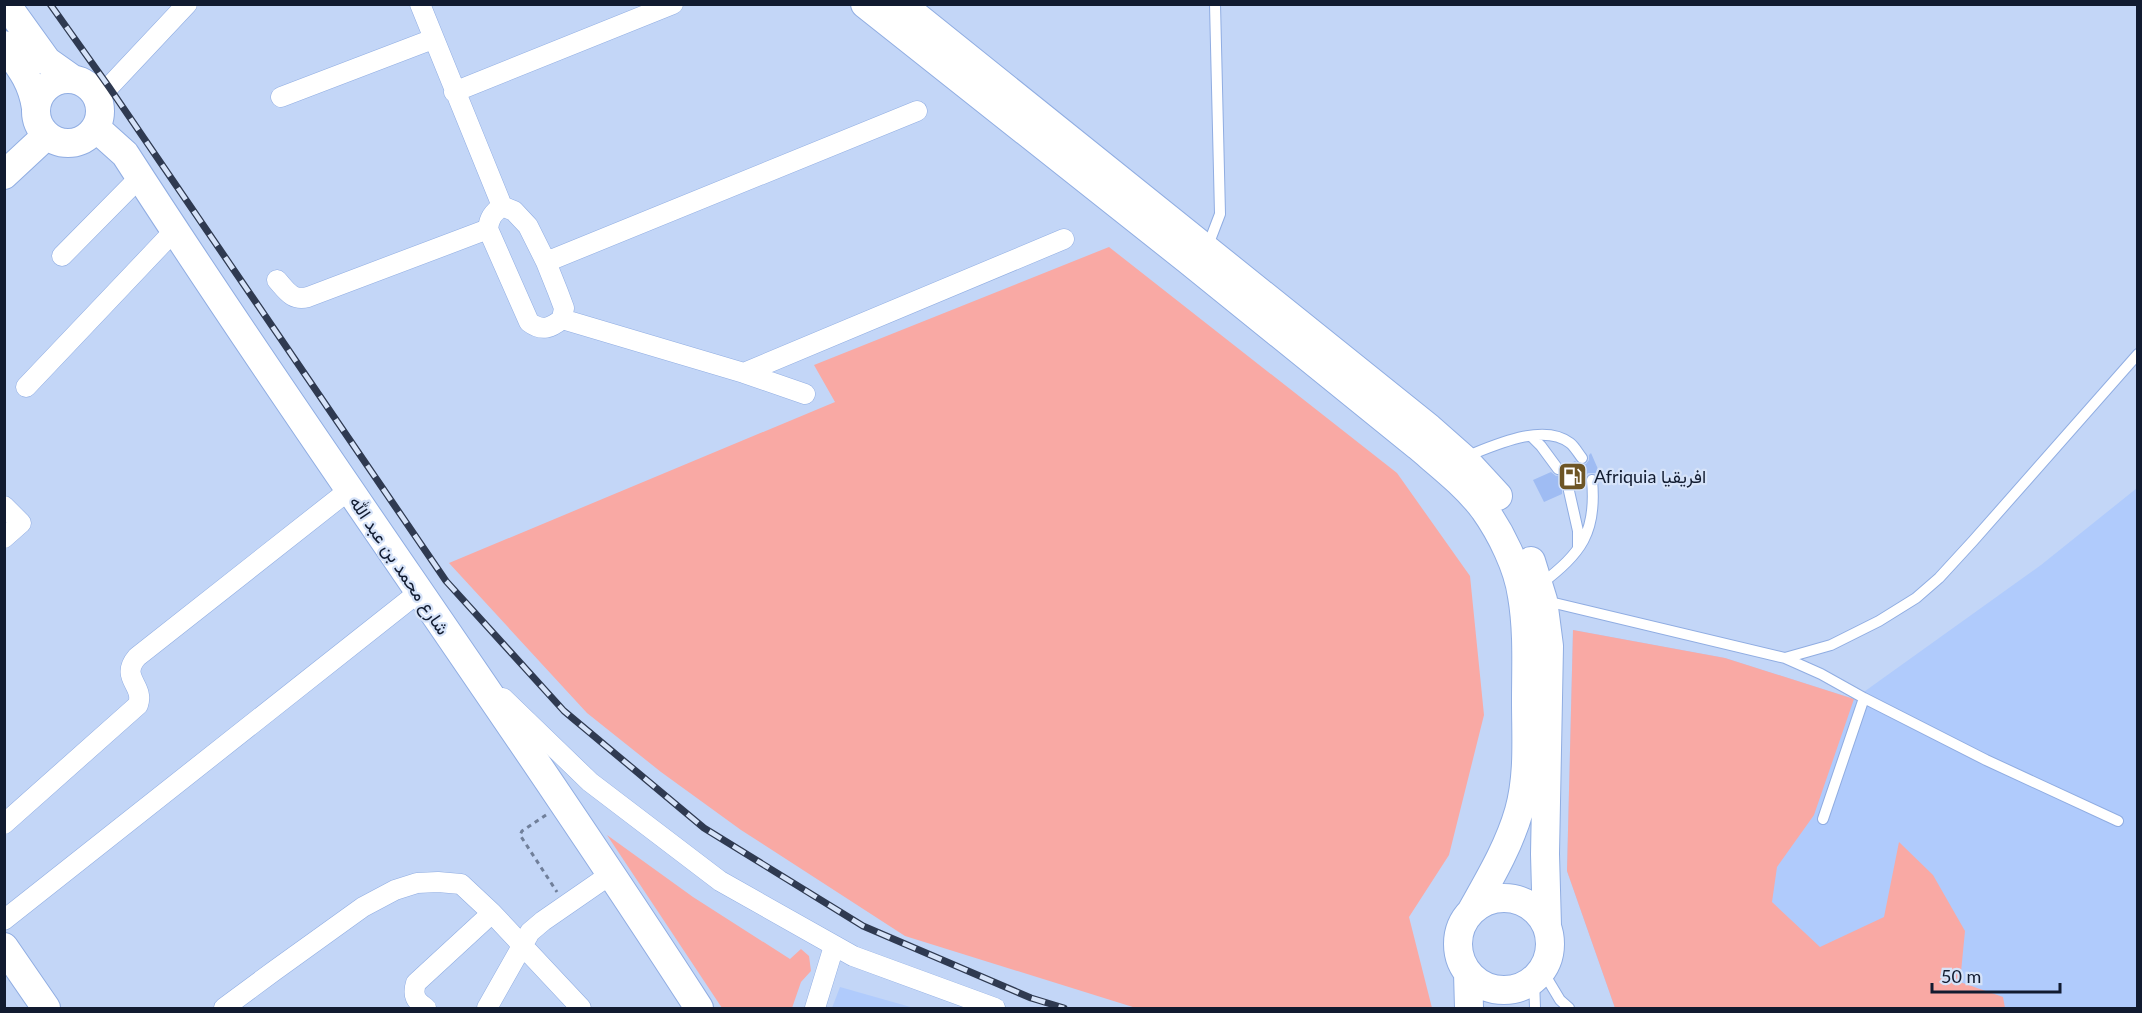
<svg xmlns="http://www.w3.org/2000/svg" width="2142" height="1013" font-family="Lato,Vazirmatn,sans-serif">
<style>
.built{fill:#b0cbfc}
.green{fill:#f9a9a4}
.building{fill:#9fbcf3}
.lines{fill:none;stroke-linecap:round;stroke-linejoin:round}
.lane-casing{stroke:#90ade2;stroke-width:12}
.street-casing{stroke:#90ade2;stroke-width:21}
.secondary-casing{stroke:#90ade2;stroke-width:30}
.path{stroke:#707f9a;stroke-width:3;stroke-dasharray:4.5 4.5;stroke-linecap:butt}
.lane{stroke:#fff;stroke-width:10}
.street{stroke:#fff;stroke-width:20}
.secondary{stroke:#fff;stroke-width:28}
.rail-casing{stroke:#2f3a51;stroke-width:7}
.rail{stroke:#d6e3f9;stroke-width:4.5;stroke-dasharray:14;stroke-linecap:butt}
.labels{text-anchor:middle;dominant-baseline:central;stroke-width:4.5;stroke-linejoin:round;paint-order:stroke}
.poi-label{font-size:18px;fill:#111b30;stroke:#d6e3f9;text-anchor:start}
.street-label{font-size:18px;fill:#111b30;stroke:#d6e3f9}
</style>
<rect width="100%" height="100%" fill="#c3d6f7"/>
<!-- built -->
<path class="built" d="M2137,488V1008H1615L1567,871L1573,630L1725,658L1854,699L2041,565Z
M840,987L914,1008H832Z"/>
<!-- green -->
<path class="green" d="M1109,247L1397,473L1470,576L1484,715L1449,855L1409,917L1432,1008H1136L905,936L741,830L661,772L587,713L449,563L835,402L814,365Z
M1573,630L1725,658L1854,699L1814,815L1777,867L1772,902L1820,947L1884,917L1899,842L1933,875L1965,931L1960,982L2003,997L2005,1008H1615L1567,871Z
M607,835L693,897L790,959L801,949L809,956L811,971L801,982L792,1008H722Z"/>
<!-- building -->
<path class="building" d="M1591,453L1601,476L1599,477L1595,473H1588L1585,477V483L1575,488L1572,484H1567L1562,488V494L1544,502L1533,480L1551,472L1556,476L1562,475L1565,471V466L1575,461L1580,465L1586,464L1589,460V455Z"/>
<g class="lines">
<defs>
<path id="lane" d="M1207,248L1220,214L1215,4
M1531,436L1541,446L1558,469
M1465,457C1493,446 1543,422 1570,443C1575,447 1578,453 1582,458
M1569,491L1578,531V548
M1541,584C1581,553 1597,533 1592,480
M1546,601L1785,658L1821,674L1864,698L1986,760L2118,821
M1785,658L1831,645L1879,621L1916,598L1939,578L1973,541L2138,354
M1823,819L1864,698
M1542,970L1560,1000L1569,1008
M1534,979L1535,1008"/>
<path id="street" d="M420,4L502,206L514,211L528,226L546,262L558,292L564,308L562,319L744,373L805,394
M454,92L673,4
M97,96L109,87L187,4
M281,97L433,39
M488,229L529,322C542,332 551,328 562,319
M62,256L140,177
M546,262L917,111
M277,280C287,291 292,301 308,297L488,229C489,218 493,213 502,206
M744,373L1064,239
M26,387L175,230
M4,506L21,523L4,538
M503,698L590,782L720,881L853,956L995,1008
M4,824L138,705C145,685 119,678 137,657L349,490
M4,920L419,592
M224,1008L274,971L363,907L395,890L417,883L438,882L461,884L492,913L581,1008
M426,1008C416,1001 412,996 416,983L492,913
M487,1008L530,932L543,921L611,874
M815,1008L834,946"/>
<path id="secondary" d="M6,4L47,61L71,78
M865,4L1188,260L1418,446C1440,465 1466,485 1484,509C1501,533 1518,567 1522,596C1528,631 1526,667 1526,701C1526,738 1529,775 1519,811C1509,846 1490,878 1472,910
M901,4L1429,428L1463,458L1498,496
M4,45C20,67 32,81 36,108
M36 111a32 32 0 1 1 64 0a32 32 0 1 1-64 0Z
M96,128L125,154C311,442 513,720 699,1008
M4,175L47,135
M1531,561L1543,600L1549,646L1545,854L1547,926
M1458 944a46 46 0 1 1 92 0a46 46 0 1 1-92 0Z
M4,947L46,1008
M1468,973L1469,1008"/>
</defs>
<!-- lane casing -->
<use href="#lane" class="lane-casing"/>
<!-- street casing -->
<use href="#street" class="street-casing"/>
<!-- secondary casing -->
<use href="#secondary" class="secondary-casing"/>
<!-- path -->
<path class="path" d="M546,815L522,831L520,835L557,892"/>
<!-- lane -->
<use href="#lane" class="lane"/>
<!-- street -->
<use href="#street" class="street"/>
<!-- secondary -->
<use href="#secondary" class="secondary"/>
<defs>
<path id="rail" d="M50,4L109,87L446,581L564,711L704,828L863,926L1031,998L1064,1008"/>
</defs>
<!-- rail casing -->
<use href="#rail" class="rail-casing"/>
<!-- rail -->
<use href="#rail" class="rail"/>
</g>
<!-- icons -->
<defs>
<symbol id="fuel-square" viewBox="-11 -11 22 22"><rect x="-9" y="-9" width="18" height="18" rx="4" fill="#6d5525" stroke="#d6e3f9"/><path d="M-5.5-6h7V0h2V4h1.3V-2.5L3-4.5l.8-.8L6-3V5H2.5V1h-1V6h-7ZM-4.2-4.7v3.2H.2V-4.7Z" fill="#fff"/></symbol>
</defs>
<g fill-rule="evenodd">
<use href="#fuel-square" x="1556" y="460" width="33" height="33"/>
</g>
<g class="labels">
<!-- poi labels -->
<g class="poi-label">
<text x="1594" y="476">Afriquia افريقيا</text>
</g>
<!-- street labels -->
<g class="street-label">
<text transform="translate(400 565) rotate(56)">شارع محمد بن عبد الله</text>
</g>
</g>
<!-- border -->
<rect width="2142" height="1013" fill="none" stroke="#111b30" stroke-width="12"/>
<!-- scale -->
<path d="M1932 983v9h128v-9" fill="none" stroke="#111b30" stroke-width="3"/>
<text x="1941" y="983" font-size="18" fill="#111b30" stroke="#d6e3f9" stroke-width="4.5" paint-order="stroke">50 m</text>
</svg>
